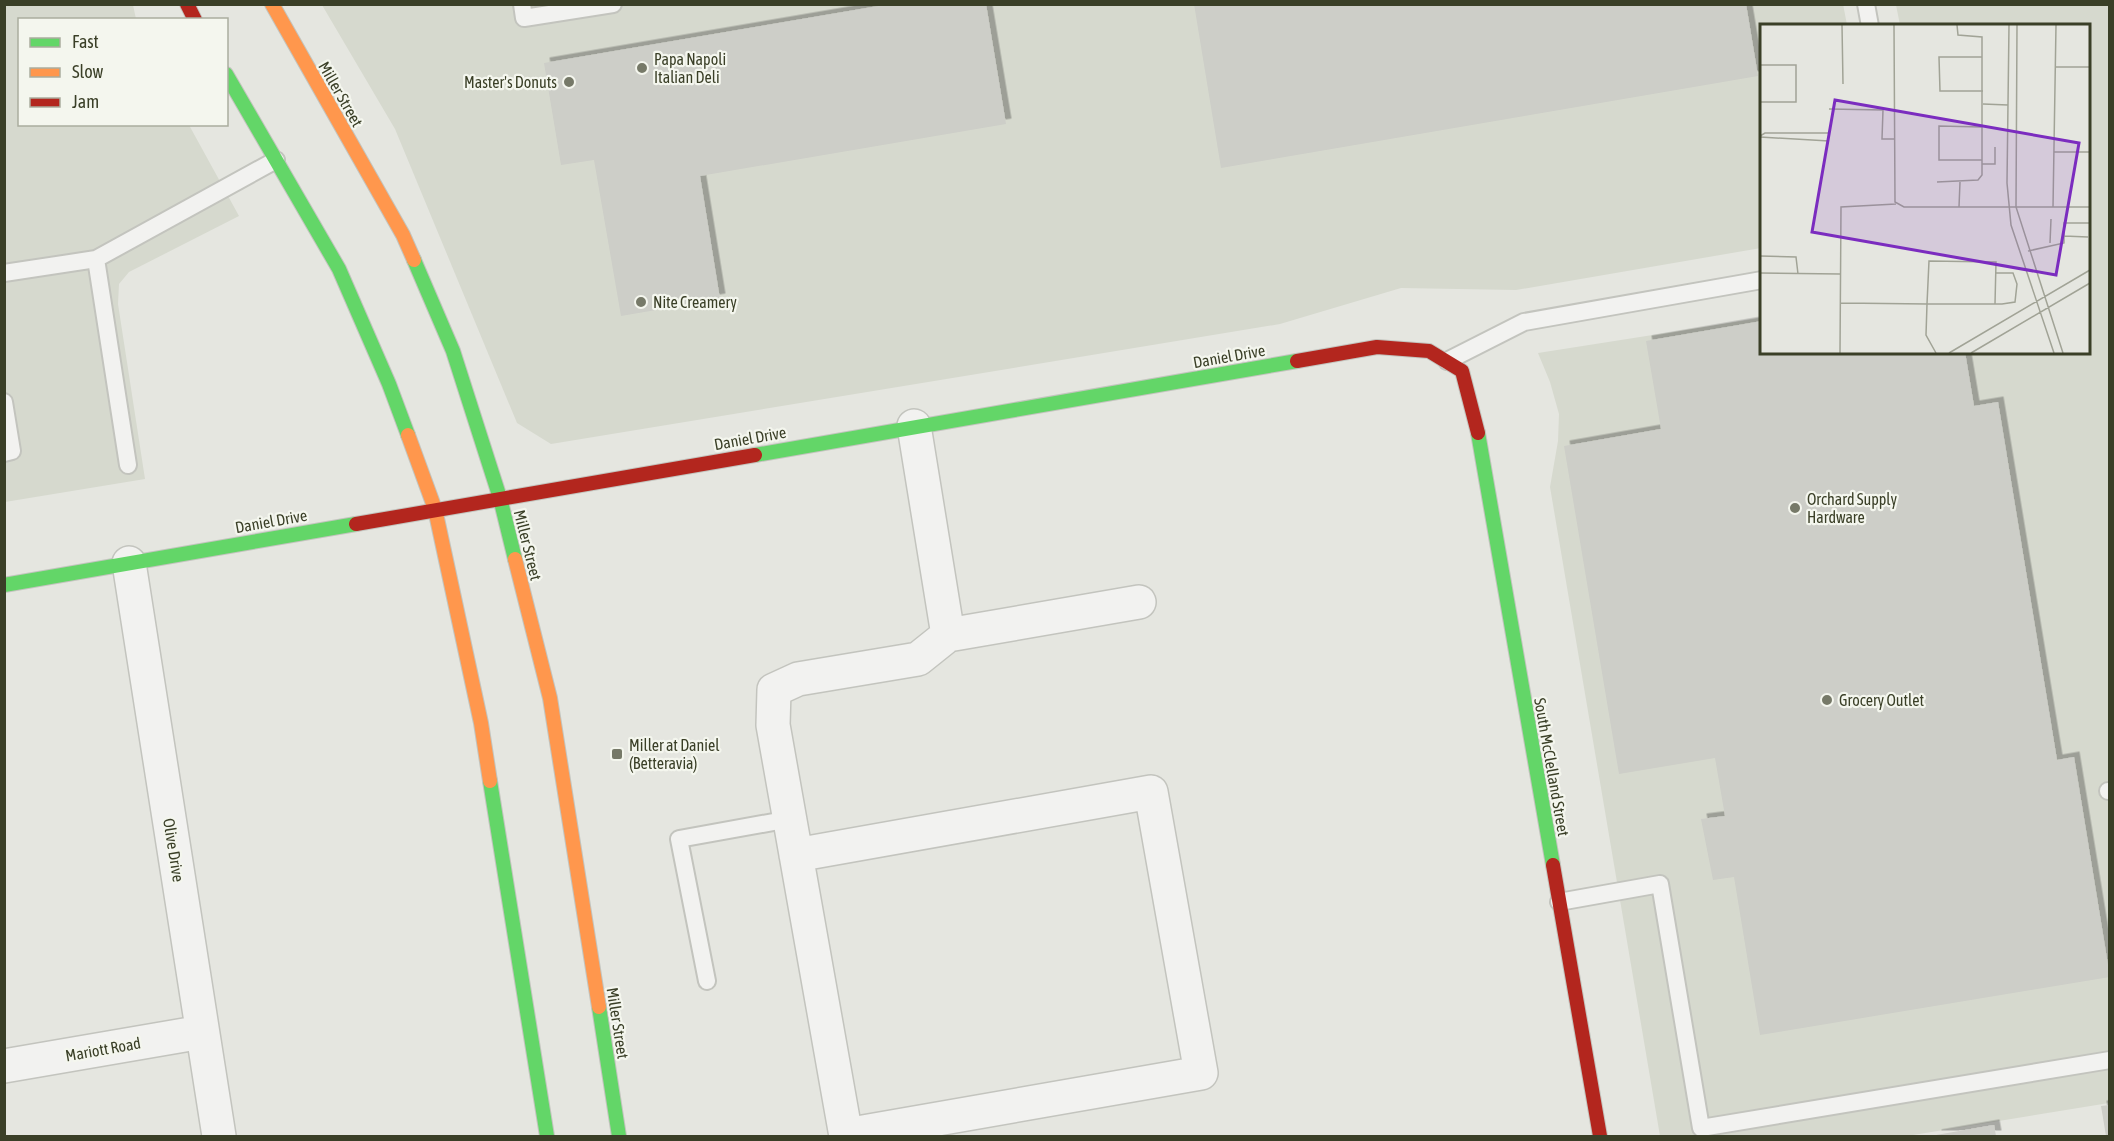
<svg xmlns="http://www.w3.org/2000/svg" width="2114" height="1141" font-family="'Asap Condensed',sans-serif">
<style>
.built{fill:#d6d9ce}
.building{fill:#cdcec8;filter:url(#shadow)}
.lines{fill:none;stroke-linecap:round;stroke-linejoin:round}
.lane-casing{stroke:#c3c4be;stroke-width:20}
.street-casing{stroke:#c3c4be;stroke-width:36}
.fast-casing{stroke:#c3c4be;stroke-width:16}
.slow-casing{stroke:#c3c4be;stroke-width:16}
.jam-casing{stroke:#c3c4be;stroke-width:16}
.lane{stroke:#f2f2f0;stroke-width:16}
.street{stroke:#f2f2f0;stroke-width:33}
.fast{stroke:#63d668;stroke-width:14}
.slow{stroke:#ff974d;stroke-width:14}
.jam{stroke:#b3261e;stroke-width:14}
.poi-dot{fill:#767968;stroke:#f4f6ee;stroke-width:2}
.labels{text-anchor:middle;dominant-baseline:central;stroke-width:4.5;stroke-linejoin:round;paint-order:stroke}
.poi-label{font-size:16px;fill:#3a3f27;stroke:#f4f6ee;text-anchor:start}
.street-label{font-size:16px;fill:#3a3f27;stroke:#f4f6ee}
.inset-road{fill:none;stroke:#a1a396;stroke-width:1.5}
.view{fill:#7b2cbf;fill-opacity:0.15;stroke:#7b2cbf;stroke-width:3}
.inset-edge{fill:none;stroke:#3a3f27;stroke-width:3}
</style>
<defs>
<filter id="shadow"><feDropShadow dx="5.5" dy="-5.5" stdDeviation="0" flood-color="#0004"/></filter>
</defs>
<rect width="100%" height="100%" fill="#e5e6e0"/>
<!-- built -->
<path class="built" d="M1843,4L1847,25L1762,26L1761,248L1516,290L1401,288L1280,324L551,444L517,423L395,129L322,5Z
M5,5H133L136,19L20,20V124L189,125L239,216L129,272L119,284L118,304L145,479L5,502Z
M1896,5H2109V1103L1907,1136H1660L1550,487L1558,441L1559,414L1550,382L1538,353L1761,318L1762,352H2088V26L1900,25Z"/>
<!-- building -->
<path class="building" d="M890,4H986L1006,124L700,176L720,299L621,316L594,160L561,165L544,63Z
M1194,4H1746L1758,76L1221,168Z
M1762,321V352H1965L1974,406L1998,402L2057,760L2074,757L2110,977L1760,1035L1734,877L1713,880L1701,819L1725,816L1715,758L1619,774L1564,446L1661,429L1646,341Z
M2110,1105V1136H2106L2101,1106Z
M1994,1125L1996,1136H1936V1135Z"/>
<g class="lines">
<defs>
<path id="lane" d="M522,4L524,18L613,4
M1866,4L1870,26
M96,259L128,465
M4,273L96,259L276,160
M1447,361L1524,322L1762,280
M4,402L12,451L4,453
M2108,791H2110
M1559,902L1660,884L1701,1128L2110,1060
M707,981L679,839L790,819"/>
<path id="street" d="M914,426L948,635
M129,563L219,1136
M796,855L1151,792L1201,1073L846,1135
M4,1066L202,1032
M846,1136L773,725L774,690L798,679L918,659L948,635L1139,602"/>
<path id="fast" d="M226,74L339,269L389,384L408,435
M414,260L453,351L500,498L515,559
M1478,433L1553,865
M755,455L1297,361
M4,585L356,524
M490,781L547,1136
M599,1007L619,1136"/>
<path id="slow" d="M272,4L403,235L414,260
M408,435L435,509L481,723L490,781
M515,559L550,698L599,1007"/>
<path id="jam" d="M187,4L195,20
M1297,361L1377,347L1429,351L1462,371L1478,433
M356,524L755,455
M1553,865L1600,1136"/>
</defs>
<!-- lane casing -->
<use href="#lane" class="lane-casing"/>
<!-- street casing -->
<use href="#street" class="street-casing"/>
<!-- fast casing -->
<use href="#fast" class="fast-casing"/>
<!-- slow casing -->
<use href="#slow" class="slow-casing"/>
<!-- jam casing -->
<use href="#jam" class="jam-casing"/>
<!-- lane -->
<use href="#lane" class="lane"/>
<!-- street -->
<use href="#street" class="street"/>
<!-- fast -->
<use href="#fast" class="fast"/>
<!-- slow -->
<use href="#slow" class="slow"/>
<!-- jam -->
<use href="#jam" class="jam"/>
</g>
<!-- markers -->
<g class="poi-dot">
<circle cx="642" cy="68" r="6"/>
<circle cx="569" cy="82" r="6"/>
<circle cx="641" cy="302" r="6"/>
<circle cx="1795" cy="508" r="6"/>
<circle cx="1827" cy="700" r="6"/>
<rect x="611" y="748" width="12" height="12" rx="3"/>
</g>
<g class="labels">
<!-- poi labels -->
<g class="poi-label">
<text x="654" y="59">Papa Napoli<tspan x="654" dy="18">Italian Deli</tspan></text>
<text x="557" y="82" text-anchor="end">Master's Donuts</text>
<text x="653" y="302">Nite Creamery</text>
<text x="1807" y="499">Orchard Supply<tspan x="1807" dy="18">Hardware</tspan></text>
<text x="1839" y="700">Grocery Outlet</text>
<text x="629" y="745">Miller at Daniel<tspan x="629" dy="18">(Betteravia)</tspan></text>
</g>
<!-- street labels -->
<g class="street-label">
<text transform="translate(341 94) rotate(60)">Miller Street</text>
<text transform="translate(1229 356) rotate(-10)">Daniel Drive</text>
<text transform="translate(750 438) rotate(-10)">Daniel Drive</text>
<text transform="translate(271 521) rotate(-10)">Daniel Drive</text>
<text transform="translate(528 545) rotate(76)">Miller Street</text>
<text transform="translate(1552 767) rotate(80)">South McClelland Street</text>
<text transform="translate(174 850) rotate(81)">Olive Drive</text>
<text transform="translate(618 1023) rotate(81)">Miller Street</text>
<text transform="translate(103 1049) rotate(-10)">Mariott Road</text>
</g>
</g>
<!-- overview -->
<g transform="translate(1760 24)">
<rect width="330" height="330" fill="#e5e6e0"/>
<path class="inset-road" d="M82,1L83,60M134,1L135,178L144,183H330M249,1L247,159L251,201L294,329M257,1L256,183L303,329M222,33H179L180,67H223M0,41H36V78H0M295,43H330M223,80L248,81M69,85L123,86L122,115H134M222,103L179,102V136H222M0,112L5,109H69M0,113L69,117M294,128H330M222,140H235V123M177,158L218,156L222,151V13L198,11L197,1M199,183L200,158M293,183L296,1M304,212L328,213M290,219L291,195M268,227L304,219V199H330M0,232L36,233L38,250M0,249L80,250M81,279L167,280L166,311L176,329M235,280L236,238L169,237L167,280H242L255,278L257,260L253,249H236M80,329L81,183L136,180M189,329L330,246M211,329L330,259"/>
<path class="view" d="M75,76L319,119L296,251L52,208Z"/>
<rect width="330" height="330" class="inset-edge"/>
</g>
<!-- border -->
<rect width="2114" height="1141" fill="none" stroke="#3a3f27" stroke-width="12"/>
<!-- legend -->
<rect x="18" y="18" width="210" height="108" fill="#f4f6ee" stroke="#aaad9e" stroke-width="1.5"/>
<rect x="30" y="38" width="30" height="9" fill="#63d668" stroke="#aaad9e" stroke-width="1.5"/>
<text x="72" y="48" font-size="18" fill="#3a3f27">Fast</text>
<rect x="30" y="68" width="30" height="9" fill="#ff974d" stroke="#aaad9e" stroke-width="1.5"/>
<text x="72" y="78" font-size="18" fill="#3a3f27">Slow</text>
<rect x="30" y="98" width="30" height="9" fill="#b3261e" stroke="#aaad9e" stroke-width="1.5"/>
<text x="72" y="108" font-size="18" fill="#3a3f27">Jam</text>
</svg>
